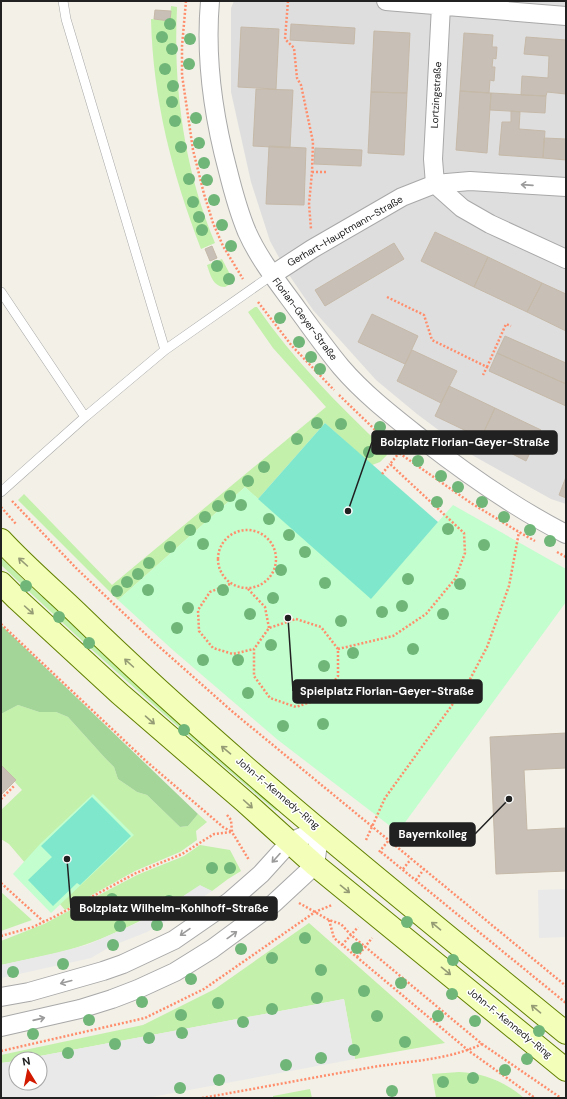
<svg xmlns="http://www.w3.org/2000/svg" width="567" height="1099" font-family="'DM Sans',sans-serif">
<style>
.residential{fill:#dfdede}
.grass{fill:#c3f0aa}
.forest{fill:#a3d599}
.park{fill:#c2fece}
.pitch{fill:#7fe7cc}
.parking{fill:#e9e9e9}
.building{fill:#c8bfb6;stroke:#c5b9a8}
.lines{fill:none;stroke-linecap:round;stroke-linejoin:round}
.lane-casing{stroke:#a8a8a8;stroke-width:10}
.street-casing{stroke:#a8a8a8;stroke-width:20}
.secondary-casing{stroke:#638000;stroke-width:24}
.path{stroke:#ff8d6b;stroke-width:2.5;stroke-dasharray:2 2;stroke-linecap:butt}
.lane{stroke:#fff;stroke-width:9}
.street{stroke:#fff;stroke-width:18}
.secondary{stroke:#f3ffb9;stroke-width:22}
.tree{fill:#6fb678}
.oneway{stroke:#9b9b9b}
.oneway2{stroke:#949b75}
.labels{text-anchor:middle;dominant-baseline:central;stroke-width:3;stroke-linejoin:round;paint-order:stroke}
.street-label{font-size:10px;fill:#212121;stroke:#fff}
.leader{fill:none;stroke:#212121;stroke-width:1.5}
.callout-dot{fill:#212121;stroke:#fff;stroke-width:1.5}
.callout{fill:#212121;stroke:#212121;stroke-width:1.5}
.callout-label{font-size:11px;text-anchor:middle;font-weight:bold;fill:#fff}
</style>
<rect width="100%" height="100%" fill="#f2f0e7"/>
<!-- residential -->
<path class="residential" d="M234,1H566V504L551,499L472,455L417,414L376,380L313,310L287,272L270,241L251,182L231,92V8Z"/>
<!-- grass -->
<path class="grass" d="M171,6L177,7C173,88 184,168 215,243L201,249C172,173 153,100 151,19L170,20Z
M222,259L234,282L225,287C213,287 210,274 207,265Z
M255,307H257C293,359 338,405 385,449L387,455L380,462L372,465L325,423L258,499L245,487L118,600L18,500L24,494L112,585L326,407L273,348L248,312Z
M1,557L25,581L202,741L280,806L276,811C182,731 90,650 1,565Z
M18,705L39,712H56L68,717L105,758L114,767L118,779L137,792L147,795L180,827L188,826L198,814L207,822L196,831L197,840L180,852L135,871L65,910L9,844L1,839V810L22,790L15,782L16,780L1,765V714Z
M200,845L230,850L241,871L228,879L212,891L200,886C164,909 127,930 87,944C59,954 29,959 1,965V941L44,924L137,875L184,856Z
M1,892L32,920L1,931Z
M309,923L445,1043L355,1059L344,999L24,1059H16V1061L1,1063V1055L143,1025L215,989Z
M459,1072C484,1073 505,1082 524,1098H436L432,1074Z
M310,1089L312,1098H273V1096Z"/>
<!-- forest -->
<path class="forest" d="M1,625L198,814L188,826L180,827L147,795L137,792L118,779L114,767L105,758L68,717L56,712H39L18,705L1,714Z"/>
<!-- park -->
<path class="park" d="M245,487L371,598L453,505L566,569V602L398,832L278,740L174,651L118,600Z
M93,794L134,835L51,913L13,874L40,844Z"/>
<!-- pitch -->
<path class="pitch" d="M325,423L438,522L371,599L258,499Z
M92,797L131,836L80,885L77,883L53,906L28,880L52,857L41,846Z"/>
<!-- parking -->
<path class="parking" d="M200,885L212,891L170,919L147,932L114,945L113,943V945L91,958L1,978V965L55,953L87,945L139,922L165,908Z
M566,889V937L539,938L538,890Z
M344,999L355,1059L146,1098H1V1063L16,1061V1083H40V1059H24Z"/>
<!-- building -->
<path class="building" d="M155,10L171,11L170,21L154,19Z
M291,24L355,28L354,44L290,40Z
M241,27L279,29L276,89L238,87Z
M374,31L410,33L407,93L371,92Z
M464,33L493,35L492,47H497L496,59L493,58L492,67H495L494,81L490,80L489,93L460,91Z
M526,37L566,40V94L547,92L546,96L521,95L522,76L548,78L549,56L524,54Z
M256,89L293,90L290,148L253,146Z
M460,91L491,93L487,153L456,150Z
M371,92L407,93L404,155L368,153Z
M491,93L546,96L545,113L490,110Z
M511,111L520,112L519,129L545,131L543,158L499,155L502,122H511Z
M544,138L566,139V160L543,158Z
M269,146L306,148L304,205L266,204Z
M315,148L362,150L361,166L314,164Z
M435,232L488,257L474,287L421,261Z
M394,243L404,259L325,306L315,290Z
M212,246L217,258L210,261L205,249Z
M488,257L542,283L527,312L474,287Z
M542,283L566,294V331L527,312Z
M372,314L418,336L405,364L358,342Z
M505,336L566,363V384L497,353Z
M412,350L457,371L441,403L397,381Z
M497,353L566,384V406L489,371Z
M449,386L495,408L481,438L435,416Z
M495,408L541,430L526,461L481,438Z
M566,477V498L559,495Z
M566,733V768L524,770L527,830L566,828V871L496,874L490,737Z
M1,765L16,780L1,795Z"/>
<g class="lines">
<defs>
<path id="lane" d="M63,1L66,19L165,350
M1,292L85,417
M1,492L85,417L165,350L272,275"/>
<path id="street" d="M210,1C205,58 213,115 228,171C233,191 239,213 247,232C260,261 280,285 298,310C312,329 326,349 341,367C365,395 394,417 423,440C468,475 515,508 566,534
M386,1L566,16
M435,184L433,159L441,6
M435,184L462,208L490,224L566,259
M272,275L312,249L402,197L435,184L470,181L566,187
M1,997L29,992L103,971L123,964L174,940L229,902L261,874L290,842L320,829
M1,1027L80,1009L112,999L138,989L175,972L212,949L273,904L315,865L320,829"/>
<path id="secondary" d="M1,540C25,566 52,589 77,613C231,763 400,897 566,1033
M1,583L17,599L120,694L244,801L315,865L566,1070"/>
</defs>
<!-- lane casing -->
<use href="#lane" class="lane-casing"/>
<!-- street casing -->
<use href="#street" class="street-casing"/>
<!-- secondary casing -->
<use href="#secondary" class="secondary-casing"/>
<!-- path -->
<path class="path" d="M186,1L182,46V75L193,150L204,194L213,223L223,246L243,279
M288,1L285,39L294,48L297,78L301,85L313,142L312,172L309,204L311,229
M312,172H327
M387,297L424,315L432,340L487,367L483,375
M258,302L292,346L334,390
M487,367L506,324L511,326
M339,395L399,453L471,503L519,532L535,541
M382,474L390,464
M12,501L77,569L155,643L234,713L566,986
M1,507L16,524
M218 559a29 29 0 1 1 58 0a29 29 0 1 1-58 0Z
M557,552L566,557
M230,584L210,592L198,610L199,631L213,648L233,654L254,649
M248,589L265,607L269,628
M296,619L321,627L338,649V676L322,698L296,707L270,698L254,676V649L269,628Z
M1,624L147,762L223,827L232,832
M338,649L393,636L426,614L455,579L465,553L464,533L390,464L399,453
M1,799L15,785
M227,815L231,820L232,832L249,860
M366,840L385,798L468,683L487,647L509,586L519,532
M379,852L389,840
M381,852L566,1003
M403,869L411,859
M416,880L424,869
M1,883L44,922
M299,903L329,920L341,924L351,935L482,1044L561,1098
M329,920L334,938L469,1051L535,1098
M1,936L33,927L56,916L136,873L182,854L214,834L232,832
M342,945L358,927
M357,957L372,938
M1,1051L145,1018L204,989L315,912L332,905
M202,1098C259,1088 316,1077 373,1067C410,1061 448,1060 482,1044"/>
<!-- lane -->
<use href="#lane" class="lane"/>
<!-- street -->
<use href="#street" class="street"/>
<!-- secondary -->
<use href="#secondary" class="secondary"/>
</g>
<!-- trees -->
<g class="tree">
<circle cx="170" cy="24" r="6"/>
<circle cx="162" cy="37" r="6"/>
<circle cx="190" cy="39" r="6"/>
<circle cx="172" cy="49" r="6"/>
<circle cx="189" cy="64" r="6"/>
<circle cx="165" cy="69" r="6"/>
<circle cx="173" cy="86" r="6"/>
<circle cx="172" cy="102" r="6"/>
<circle cx="196" cy="118" r="6"/>
<circle cx="175" cy="121" r="6"/>
<circle cx="199" cy="143" r="6"/>
<circle cx="181" cy="147" r="6"/>
<circle cx="204" cy="163" r="6"/>
<circle cx="189" cy="179" r="6"/>
<circle cx="207" cy="180" r="6"/>
<circle cx="214" cy="200" r="6"/>
<circle cx="193" cy="202" r="6"/>
<circle cx="199" cy="217" r="6"/>
<circle cx="222" cy="225" r="6"/>
<circle cx="202" cy="230" r="6"/>
<circle cx="231" cy="246" r="6"/>
<circle cx="217" cy="266" r="6"/>
<circle cx="229" cy="279" r="6"/>
<circle cx="280" cy="318" r="6"/>
<circle cx="299" cy="342" r="6"/>
<circle cx="311" cy="357" r="6"/>
<circle cx="320" cy="369" r="6"/>
<circle cx="317" cy="423" r="6"/>
<circle cx="341" cy="424" r="6"/>
<circle cx="380" cy="427" r="6"/>
<circle cx="297" cy="439" r="6"/>
<circle cx="402" cy="448" r="6"/>
<circle cx="369" cy="452" r="6"/>
<circle cx="418" cy="461" r="6"/>
<circle cx="264" cy="467" r="6"/>
<circle cx="441" cy="476" r="6"/>
<circle cx="248" cy="481" r="6"/>
<circle cx="458" cy="487" r="6"/>
<circle cx="230" cy="496" r="6"/>
<circle cx="437" cy="502" r="6"/>
<circle cx="482" cy="502" r="6"/>
<circle cx="241" cy="505" r="6"/>
<circle cx="218" cy="506" r="6"/>
<circle cx="205" cy="517" r="6"/>
<circle cx="504" cy="517" r="6"/>
<circle cx="269" cy="519" r="6"/>
<circle cx="448" cy="529" r="6"/>
<circle cx="190" cy="530" r="6"/>
<circle cx="530" cy="530" r="6"/>
<circle cx="289" cy="535" r="6"/>
<circle cx="550" cy="541" r="6"/>
<circle cx="203" cy="544" r="6"/>
<circle cx="484" cy="545" r="6"/>
<circle cx="170" cy="547" r="6"/>
<circle cx="305" cy="552" r="6"/>
<circle cx="149" cy="563" r="6"/>
<circle cx="281" cy="570" r="6"/>
<circle cx="138" cy="574" r="6"/>
<circle cx="408" cy="579" r="6"/>
<circle cx="127" cy="582" r="6"/>
<circle cx="325" cy="583" r="6"/>
<circle cx="460" cy="584" r="6"/>
<circle cx="26" cy="586" r="6"/>
<circle cx="148" cy="590" r="6"/>
<circle cx="223" cy="590" r="6"/>
<circle cx="117" cy="591" r="6"/>
<circle cx="273" cy="598" r="6"/>
<circle cx="402" cy="606" r="6"/>
<circle cx="188" cy="608" r="6"/>
<circle cx="382" cy="612" r="6"/>
<circle cx="250" cy="614" r="6"/>
<circle cx="443" cy="614" r="6"/>
<circle cx="59" cy="617" r="6"/>
<circle cx="341" cy="621" r="6"/>
<circle cx="177" cy="628" r="6"/>
<circle cx="89" cy="643" r="6"/>
<circle cx="271" cy="645" r="6"/>
<circle cx="413" cy="649" r="6"/>
<circle cx="353" cy="653" r="6"/>
<circle cx="203" cy="660" r="6"/>
<circle cx="238" cy="660" r="6"/>
<circle cx="324" cy="666" r="6"/>
<circle cx="248" cy="693" r="6"/>
<circle cx="323" cy="724" r="6"/>
<circle cx="283" cy="726" r="6"/>
<circle cx="184" cy="730" r="6"/>
<circle cx="212" cy="868" r="6"/>
<circle cx="230" cy="868" r="6"/>
<circle cx="112" cy="899" r="6"/>
<circle cx="169" cy="901" r="6"/>
<circle cx="144" cy="914" r="6"/>
<circle cx="407" cy="922" r="6"/>
<circle cx="157" cy="925" r="6"/>
<circle cx="120" cy="926" r="6"/>
<circle cx="305" cy="938" r="6"/>
<circle cx="113" cy="945" r="6"/>
<circle cx="357" cy="948" r="6"/>
<circle cx="241" cy="949" r="6"/>
<circle cx="272" cy="958" r="6"/>
<circle cx="453" cy="960" r="6"/>
<circle cx="63" cy="964" r="6"/>
<circle cx="321" cy="970" r="6"/>
<circle cx="13" cy="972" r="6"/>
<circle cx="191" cy="979" r="6"/>
<circle cx="401" cy="983" r="6"/>
<circle cx="364" cy="991" r="6"/>
<circle cx="452" cy="994" r="6"/>
<circle cx="317" cy="998" r="6"/>
<circle cx="142" cy="1002" r="6"/>
<circle cx="218" cy="1003" r="6"/>
<circle cx="272" cy="1009" r="6"/>
<circle cx="181" cy="1015" r="6"/>
<circle cx="377" cy="1016" r="6"/>
<circle cx="438" cy="1016" r="6"/>
<circle cx="89" cy="1020" r="6"/>
<circle cx="475" cy="1021" r="6"/>
<circle cx="243" cy="1022" r="6"/>
<circle cx="539" cy="1031" r="6"/>
<circle cx="182" cy="1033" r="6"/>
<circle cx="33" cy="1034" r="6"/>
<circle cx="149" cy="1038" r="6"/>
<circle cx="405" cy="1042" r="6"/>
<circle cx="115" cy="1044" r="6"/>
<circle cx="354" cy="1050" r="6"/>
<circle cx="68" cy="1053" r="6"/>
<circle cx="321" cy="1058" r="6"/>
<circle cx="527" cy="1059" r="6"/>
<circle cx="286" cy="1065" r="6"/>
<circle cx="505" cy="1070" r="6"/>
<circle cx="473" cy="1078" r="6"/>
<circle cx="219" cy="1080" r="6"/>
<circle cx="443" cy="1082" r="6"/>
<circle cx="180" cy="1088" r="6"/>
<circle cx="392" cy="1091" r="6"/>
</g>
<!-- one-way arrows -->
<defs><path id="oneway-shaft" d="M-6 0H5M1.5-3L5.5 0L1.5 3" fill="none" stroke-width="1.6" stroke-linecap="round" stroke-linejoin="round"/></defs>
<g class="oneway">
<use href="#oneway-shaft" transform="translate(527 185) rotate(-176)"/>
<use href="#oneway-shaft" transform="translate(276 858) rotate(132)"/>
<use href="#oneway-shaft" transform="translate(185 932) rotate(145)"/>
<use href="#oneway-shaft" transform="translate(232 935) rotate(-36)"/>
<use href="#oneway-shaft" transform="translate(66 982) rotate(165)"/>
<use href="#oneway-shaft" transform="translate(39 1019) rotate(-13)"/>
</g>
<g class="oneway2">
<use href="#oneway-shaft" transform="translate(23 562) rotate(-138)"/>
<use href="#oneway-shaft" transform="translate(29 610) rotate(42)"/>
<use href="#oneway-shaft" transform="translate(129 663) rotate(-138)"/>
<use href="#oneway-shaft" transform="translate(150 720) rotate(41)"/>
<use href="#oneway-shaft" transform="translate(226 750) rotate(-140)"/>
<use href="#oneway-shaft" transform="translate(248 804) rotate(42)"/>
<use href="#oneway-shaft" transform="translate(345 889) rotate(39)"/>
<use href="#oneway-shaft" transform="translate(436 926) rotate(-140)"/>
<use href="#oneway-shaft" transform="translate(446 971) rotate(39)"/>
<use href="#oneway-shaft" transform="translate(536 1009) rotate(-140)"/>
</g>
<g class="labels">
<!-- street labels -->
<g class="street-label">
<text transform="translate(436 95) rotate(-87)">Lortzingstraße</text>
<text transform="translate(345 231) rotate(-30)">Gerhart-Hauptmann-Straße</text>
<text transform="translate(305 319) rotate(53)">Florian-Geyer-Straße</text>
<text transform="translate(278 793) rotate(40)">John-F.-Kennedy-Ring</text>
<text transform="translate(510 1023) rotate(39)">John-F.-Kennedy-Ring</text>
</g>
</g>
<!-- callouts -->
<path class="leader" d="M348 511L372 442M288 618L293 691M509 799L475 834M67 859L71 908"/>
<g class="callout-dot">
<circle cx="348" cy="511" r="4"/>
<circle cx="288" cy="618" r="4"/>
<circle cx="509" cy="799" r="4"/>
<circle cx="67" cy="859" r="4"/>
</g>
<g class="callout">
<rect x="372" y="431" width="185" height="23" rx="4"/>
<rect x="293" y="680" width="189" height="23" rx="4"/>
<rect x="390" y="823" width="85" height="23" rx="4"/>
<rect x="71" y="897" width="206" height="23" rx="4"/>
</g>
<g class="callout-label">
<text x="465" y="446">Bolzplatz Florian-Geyer-Straße</text>
<text x="387" y="695">Spielplatz Florian-Geyer-Straße</text>
<text x="433" y="838">Bayernkolleg</text>
<text x="174" y="912">Bolzplatz Wilhelm-Kohlhoff-Straße</text>
</g>
<!-- border -->
<rect width="567" height="1099" fill="none" stroke="#212121" stroke-width="4"/>
<!-- north arrow -->
<g transform="translate(28 1071) rotate(350)"><circle r="19" fill="#ffffff" stroke="#a6a6a6"/>
<path d="M0-3L7 15L0 10L-7 15Z" fill="#d21a00"/>
<text y="-6" font-size="11" font-weight="bold" text-anchor="middle" fill="#212121">N</text>
</g>
</svg>
